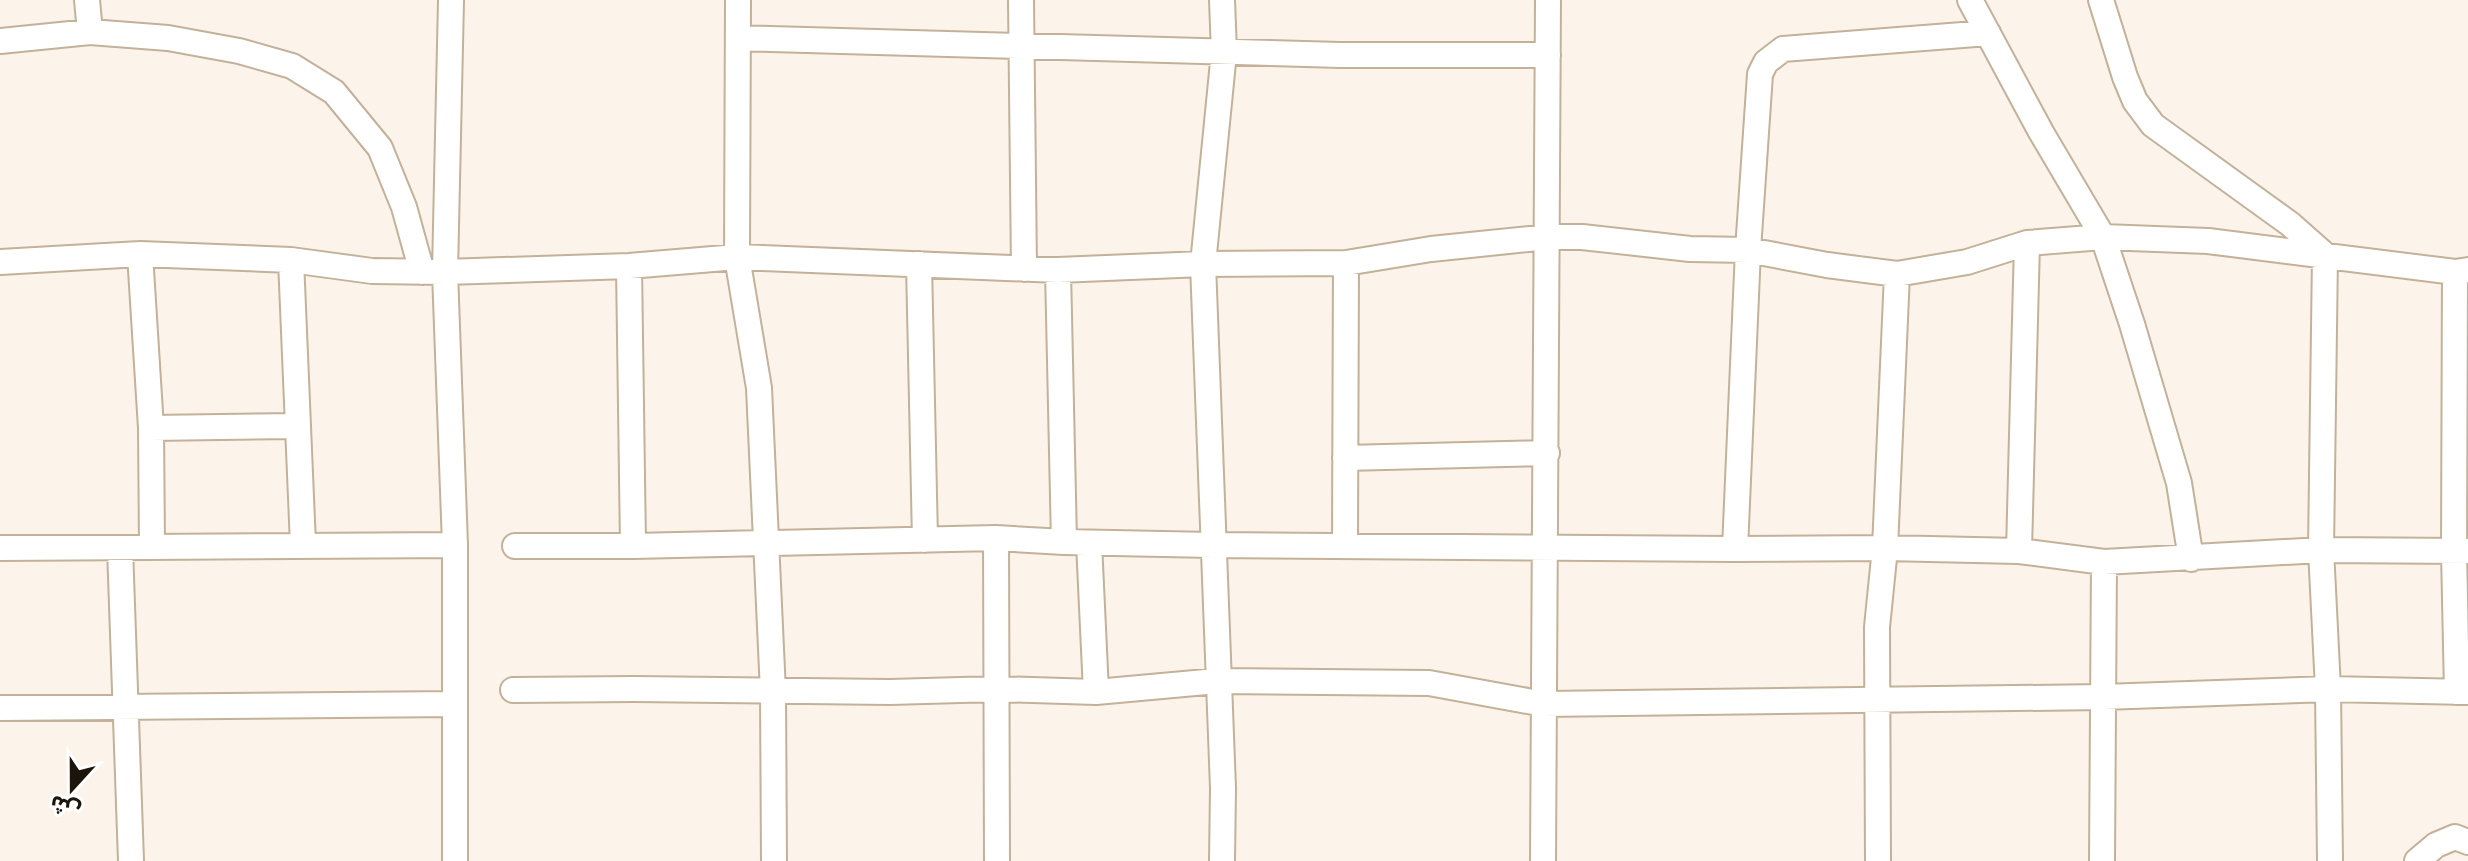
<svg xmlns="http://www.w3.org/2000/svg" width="2468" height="861" font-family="'Libre Baskerville','Noto Sans Arabic',serif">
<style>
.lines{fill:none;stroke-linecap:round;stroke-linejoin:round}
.street-casing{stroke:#c3b199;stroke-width:28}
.street{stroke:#fff;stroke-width:24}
</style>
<rect width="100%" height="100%" fill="#fcf4ea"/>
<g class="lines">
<defs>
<path id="street" d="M87,0L90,32
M451,0L445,272L455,545V861
M738,0L737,257L759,388L773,692L774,861
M1021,0L1024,269
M1222,0L1224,52L1203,264L1223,788L1222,861
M1970,0L2041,132L2103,237L2132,324L2179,483L2191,559
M2101,0L2125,77L2135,101L2153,125L2290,224L2325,255L2321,550L2328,689L2330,861
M738,38L1340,55H1548
M0,41L90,32L168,38L239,51L292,66L334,92L380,148L404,207L422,272
M140,254L151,428L152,547
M291,260L303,545
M0,262L140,254L291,260L372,271L445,272L629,266L737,257L1058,270L1203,264L1346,263L1431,249L1548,237H1582L1690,249L1748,250L1827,265L1897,274L1967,262L2027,243L2103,237L2208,241L2455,272L2468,270
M919,264L925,540
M629,266L633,546
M1058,270L1064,542
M2455,272L2454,552L2457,692
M151,428L297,426
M1345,458L1547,453
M996,538L997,861
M1089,543L1096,692
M1345,544L1346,263
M515,546H633L996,538L1064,542L1212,545L1735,549L1885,548L2019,551L2104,562L2321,550L2468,551
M0,548L455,545
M120,548L131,861
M1735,549L1748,250L1760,74L1766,62L1783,49L1988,33
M2019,551L2027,243
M513,690L634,689L890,692L996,689L1096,692L1217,681L1429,683L1544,704L2103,697L2328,689L2468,692
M0,708L455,704
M1543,861L1548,0
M1878,861L1877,627L1885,548L1897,274
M2102,861L2104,562
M2417,861L2436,845L2455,837L2468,842"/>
</defs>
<!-- street casing -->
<use href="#street" class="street-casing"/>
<!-- street -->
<use href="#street" class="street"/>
</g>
<!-- north arrow -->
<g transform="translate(72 789) rotate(201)" stroke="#ffffff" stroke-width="6" paint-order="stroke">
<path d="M0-6L14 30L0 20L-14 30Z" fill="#1c150c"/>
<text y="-12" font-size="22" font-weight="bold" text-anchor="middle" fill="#1c150c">ش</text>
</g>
</svg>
